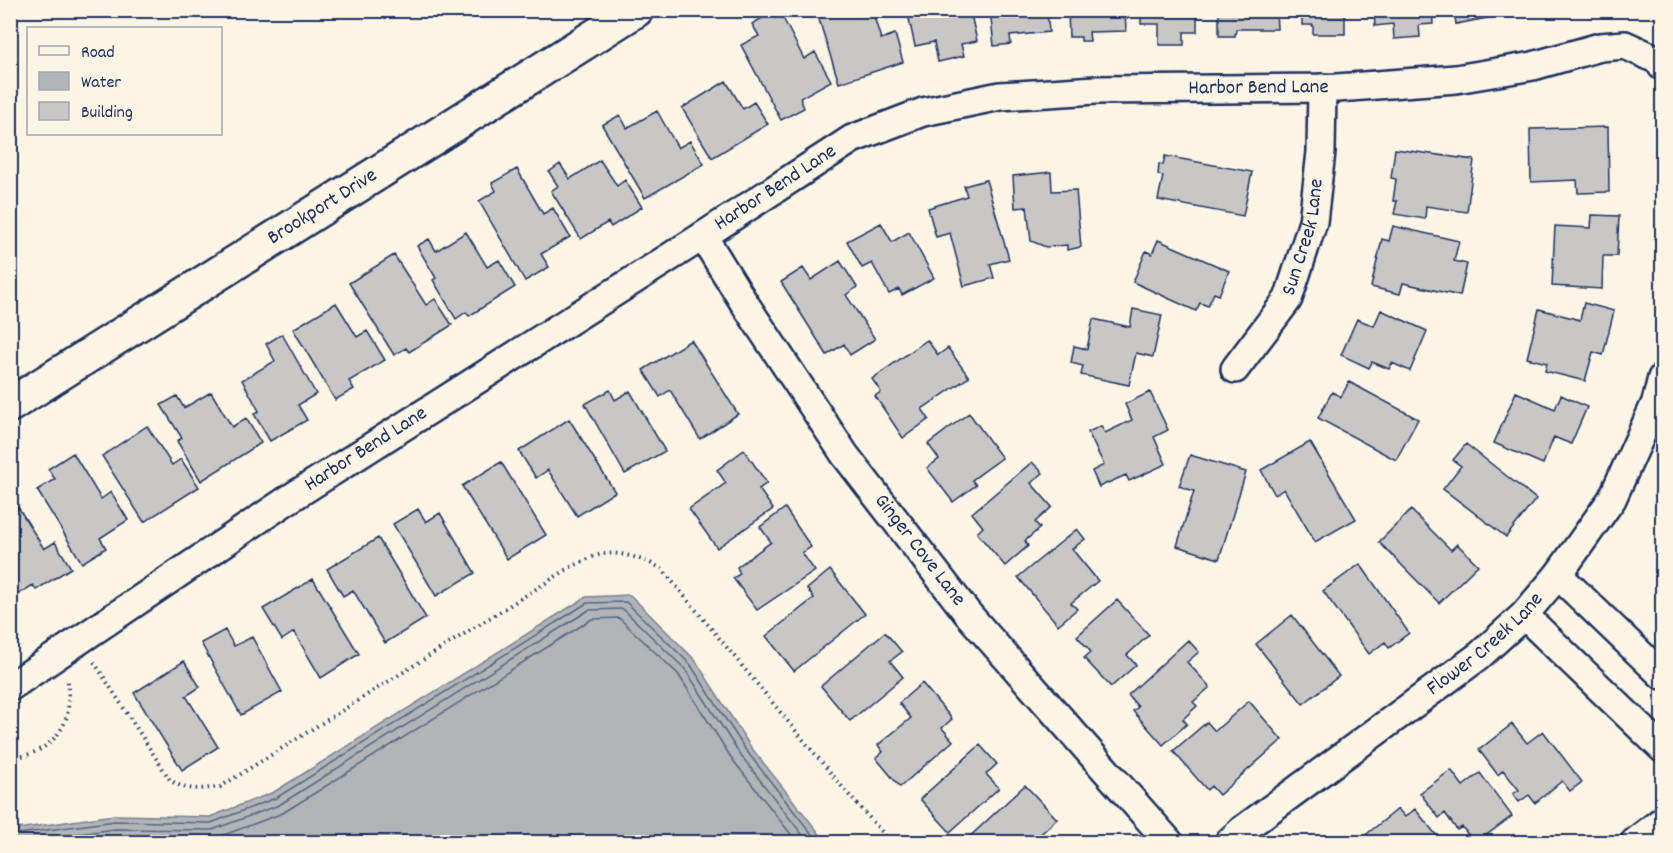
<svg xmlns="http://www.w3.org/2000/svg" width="1673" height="853" font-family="Dekko,sans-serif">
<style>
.water{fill:#b2b4b8;stroke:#767f94;stroke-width:1.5}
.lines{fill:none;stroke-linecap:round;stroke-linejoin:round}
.shore{stroke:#576482;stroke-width:1.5}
.building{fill:#c8c7c6;stroke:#1b2f5e;stroke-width:1.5}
.minor-casing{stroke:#1b2f5e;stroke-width:32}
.tertiary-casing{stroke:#1b2f5e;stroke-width:38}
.path{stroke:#1b2f5e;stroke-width:4;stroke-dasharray:1.5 4.5;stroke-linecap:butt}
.minor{stroke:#fcf5e5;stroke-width:27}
.tertiary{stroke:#fcf5e5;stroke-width:33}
.labels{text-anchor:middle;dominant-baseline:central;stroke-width:4.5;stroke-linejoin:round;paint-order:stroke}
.street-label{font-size:21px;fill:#1b2f5e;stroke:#fcf5e5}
</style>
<rect width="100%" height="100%" fill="#fcf5e5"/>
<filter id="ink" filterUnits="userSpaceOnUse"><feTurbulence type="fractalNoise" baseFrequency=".0167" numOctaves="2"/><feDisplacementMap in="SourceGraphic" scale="12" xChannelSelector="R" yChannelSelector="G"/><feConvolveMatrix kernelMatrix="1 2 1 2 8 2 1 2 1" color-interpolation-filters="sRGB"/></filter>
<g filter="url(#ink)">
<!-- water -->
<path class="water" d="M630,595L695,660L750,746L826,842H11V830L114,815L210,817L274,792L586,597Z"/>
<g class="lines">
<!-- shore -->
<path class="shore" d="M10,835L115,821L211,823L276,798L587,603L626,602L690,664L745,749L818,842
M17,842L115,829L212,830L279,805L589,610L623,609L685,669L739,753L808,842
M82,842L116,838L213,839L283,813L592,619L619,618L678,674L732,759L797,842"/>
</g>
<!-- building -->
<path class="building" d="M776,10H779L804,59L815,52L831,81L800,98L804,108L781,120L741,45L759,36L752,24Z
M816,10H872L881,39L895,34L903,62L839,83Z
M907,10H954L955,14L970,10L977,41L961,44L964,56L938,62L934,42L915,46Z
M990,10H1047L1049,32L1010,36L1011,44L994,46Z
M1068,10H1125L1126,31L1089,32L1090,41H1081V37H1069Z
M1141,10H1197V32H1184V45H1159V24H1141Z
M1219,10H1276L1277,29H1236L1235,36H1219Z
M1302,10H1345V34H1313V25H1302Z
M1374,10H1432L1433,24L1419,25L1420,37L1394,39L1393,24L1375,26Z
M1454,10H1519V12L1456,24Z
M726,81L743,109L754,102L768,124L712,158L682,108Z
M657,111L678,148L690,141L704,164L645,198L602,125L620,115L627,128Z
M1608,127L1609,192L1578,193L1577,180L1531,182L1530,129Z
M1395,149L1474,160L1467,212L1426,206L1425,219L1394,214L1397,201H1393L1396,179L1391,178Z
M1165,156L1252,172L1243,216L1158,200L1163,176L1158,175L1159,164L1163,165Z
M600,160L617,186L625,180L642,207L611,227L608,222L581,239L551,191L558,186L549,172L560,164L570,179Z
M517,169L543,214L553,208L570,237L541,254L549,267L525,281L479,201L496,191L492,183Z
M1051,172L1052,191L1076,190L1081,247L1067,250V245L1046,247L1031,241L1027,207L1015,208L1013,176Z
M986,180L1009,259L990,264L994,278L964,286L950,233L936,237L928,208L967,196L964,186Z
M1592,215L1619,216L1617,256H1603L1602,289L1552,286L1555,226L1591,228Z
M881,223L892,242L909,232L934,278L902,295L899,289L889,294L872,263L862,268L847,241Z
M1393,226L1459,241L1454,261L1467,264L1460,296L1403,283L1400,294L1371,287L1382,239L1389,241Z
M466,232L487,267L499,260L515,287L469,316L466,312L456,319L433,280L436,278L417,246L429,239L436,251Z
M1158,240L1229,271L1219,295L1214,293L1208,306L1200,303L1196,311L1133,282L1146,251L1152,254Z
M394,255L426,305L435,299L452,325L409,352L406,348L394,355L349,283Z
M840,261L857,287L846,295L875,339L850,355L844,344L827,355L781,282L803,268L811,280Z
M336,303L357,337L367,331L385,360L349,381L354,389L335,400L293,329Z
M1584,303L1614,311L1603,355L1593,352L1585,381L1545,371L1547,363L1527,358L1539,309L1580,320Z
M1133,309L1162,315L1153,357L1136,353L1129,385L1081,375L1083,366L1071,363L1074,346L1087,349L1093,319L1130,327Z
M1381,310L1427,331L1410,371L1392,363L1389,369L1372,362L1369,368L1341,355L1357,319L1374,326Z
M282,334L316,394L298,405L307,420L270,441L254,414L259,411L242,380L275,361L266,344Z
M691,340L738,414L700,439L670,390L660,397L643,370Z
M927,340L938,355L948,348L969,377L922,409L929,419L903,438L875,396L881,392L872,379Z
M1349,382L1418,419L1396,460L1318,418L1332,392L1341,397Z
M610,390L615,400L630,391L665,451L625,474L585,404Z
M211,392L232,427L246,418L261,443L201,481L177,441L182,438L161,405L177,396L184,408Z
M1150,392L1168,430L1154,437L1166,464L1129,481L1126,475L1099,487L1092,471L1104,465L1088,432L1101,426L1105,433L1132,420L1125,404Z
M1516,392L1555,409L1561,395L1587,407L1571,444L1554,437L1543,464L1494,443Z
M969,413L1002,458L972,480L976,485L953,502L927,468L939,459L928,444Z
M569,419L615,492L577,516L548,470L536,478L519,451Z
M147,426L172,465L181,459L199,487L144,522L102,456Z
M1310,442L1356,519L1315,542L1284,489L1275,495L1261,470Z
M1466,444L1536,499L1506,537L1443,489L1461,466L1453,460Z
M744,450L767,483L759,489L773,509L717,548L689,509L726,483L717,470Z
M73,453L101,499L111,492L128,520L100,538L106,548L82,563L37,490L55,479L48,469Z
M1190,455L1246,472L1219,559L1177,546L1194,491L1179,486Z
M501,462L546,535L507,559L462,486Z
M1032,462L1043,473L1031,483L1052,507L1035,522L1040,528L1025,541L1028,546L1005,566L977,533L983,527L972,513Z
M18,507L44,549L55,542L71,568L36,590L33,585L11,599L10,512Z
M785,508L811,547L802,553L815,571L757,610L733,578L740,574L737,567L771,542L760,527Z
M418,509L426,522L440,513L475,573L436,596L393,524Z
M1411,510L1451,550L1457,544L1478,565L1439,603L1379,542Z
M1077,529L1085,539L1072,549L1098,581L1071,603L1077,609L1058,625L1018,577Z
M378,538L426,618L385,643L353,590L343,596L327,569Z
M1662,560V577L1656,573Z
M1360,564L1409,633L1389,648L1385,642L1369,654L1323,591Z
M830,570L865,614L794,671L766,636L814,598L807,589Z
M313,579L359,654L321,678L294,632L282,640L263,609Z
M1662,582V597L1656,593Z
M1117,600L1149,635L1127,655L1136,665L1111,687L1084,658L1091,652L1077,636Z
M1292,615L1339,676L1303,704L1256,644Z
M225,630L234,646L252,637L282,692L241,715L201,643Z
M885,632L902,652L890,661L903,677L850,721L821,686Z
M1188,640L1199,652L1187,662L1210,687L1193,702L1197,706L1183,719L1187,724L1163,745L1133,711L1138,707L1128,695Z
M184,661L200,687L186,696L218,747L182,770L134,693Z
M922,683L952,719L942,728L953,741L900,787L876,758L883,752L878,745L911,718L899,703Z
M1249,701L1282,740L1219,795L1211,786L1207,790L1173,751L1207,722L1215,731Z
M1512,724L1527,743L1543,731L1582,782L1570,791L1562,781L1535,803L1529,795L1519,802L1513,794L1519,790L1503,770L1498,775L1479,750Z
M980,745L997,764L986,774L999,788L950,832L920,799Z
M1451,770L1463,786L1480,773L1512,816L1477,842H1474L1462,827L1457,830L1445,813L1439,818L1420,793Z
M1025,785L1057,819L1032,842H964Z
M1398,809L1405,817L1415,809L1442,842H1360L1358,841Z"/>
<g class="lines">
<defs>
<g id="minor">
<path id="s1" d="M703,236L743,301L845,455L968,614L1169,842"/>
<path id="s2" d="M1235,369L1288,299L1313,222L1321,152L1322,88"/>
<path d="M1558,575L1662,675"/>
<path d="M1524,615L1662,748"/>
<path id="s3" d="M10,687L286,501L703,236L852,139L923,112L1000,96L1096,90L1337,88L1456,79L1533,66L1600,47L1625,45L1660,61L1662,66"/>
<path id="s4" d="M1229,842L1241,831L1479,656L1524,615L1558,575L1612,499L1656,402L1662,378"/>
<path d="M1635,842L1662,821"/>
</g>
<g id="tertiary">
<path id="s5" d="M10,405L636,10"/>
</g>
</defs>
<!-- minor casing -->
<use href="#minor" class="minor-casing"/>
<!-- tertiary casing -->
<use href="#tertiary" class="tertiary-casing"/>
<!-- path -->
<path class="path" d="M94,662L170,780C187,792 200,789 220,787L571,567C582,562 592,556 603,554C622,551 646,560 662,569L848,794L891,842
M10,757C35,757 57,743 66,719C70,707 68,693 68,681"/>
<!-- minor -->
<use href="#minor" class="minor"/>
<!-- tertiary -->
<use href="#tertiary" class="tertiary"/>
</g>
</g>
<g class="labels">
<!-- street labels -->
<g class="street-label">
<text stroke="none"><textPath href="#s3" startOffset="1418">Harbor Bend Lane</textPath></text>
<text stroke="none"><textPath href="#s3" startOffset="914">Harbor Bend Lane</textPath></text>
<text stroke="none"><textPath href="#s5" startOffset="370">Brookport Drive</textPath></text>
<text stroke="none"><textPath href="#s2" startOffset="152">Sun Creek Lane</textPath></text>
<text stroke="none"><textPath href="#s3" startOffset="428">Harbor Bend Lane</textPath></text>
<text stroke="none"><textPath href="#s1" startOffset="382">Ginger Cove Lane</textPath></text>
<text stroke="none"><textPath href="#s4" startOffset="324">Flower Creek Lane</textPath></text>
</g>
</g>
<!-- margin -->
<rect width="1673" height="853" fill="none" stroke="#fcf5e5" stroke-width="36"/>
<rect x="18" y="18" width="1637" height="817" fill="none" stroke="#1b2f5e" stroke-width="2" filter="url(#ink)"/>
<!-- legend -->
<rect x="27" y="27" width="195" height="108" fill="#fcf5e5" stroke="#a2a6af" stroke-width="1.5"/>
<rect x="39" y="46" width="30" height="9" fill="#fcf5e5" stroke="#a2a6af" stroke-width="1.5"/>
<text x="81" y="57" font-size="18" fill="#1b2f5e">Road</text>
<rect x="39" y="72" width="30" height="18" fill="#b2b4b8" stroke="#a2a6af" stroke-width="1.5"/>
<text x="81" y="87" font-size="18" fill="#1b2f5e">Water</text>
<rect x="39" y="102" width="30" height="18" fill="#c8c7c6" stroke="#a2a6af" stroke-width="1.5"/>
<text x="81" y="117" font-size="18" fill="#1b2f5e">Building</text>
</svg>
